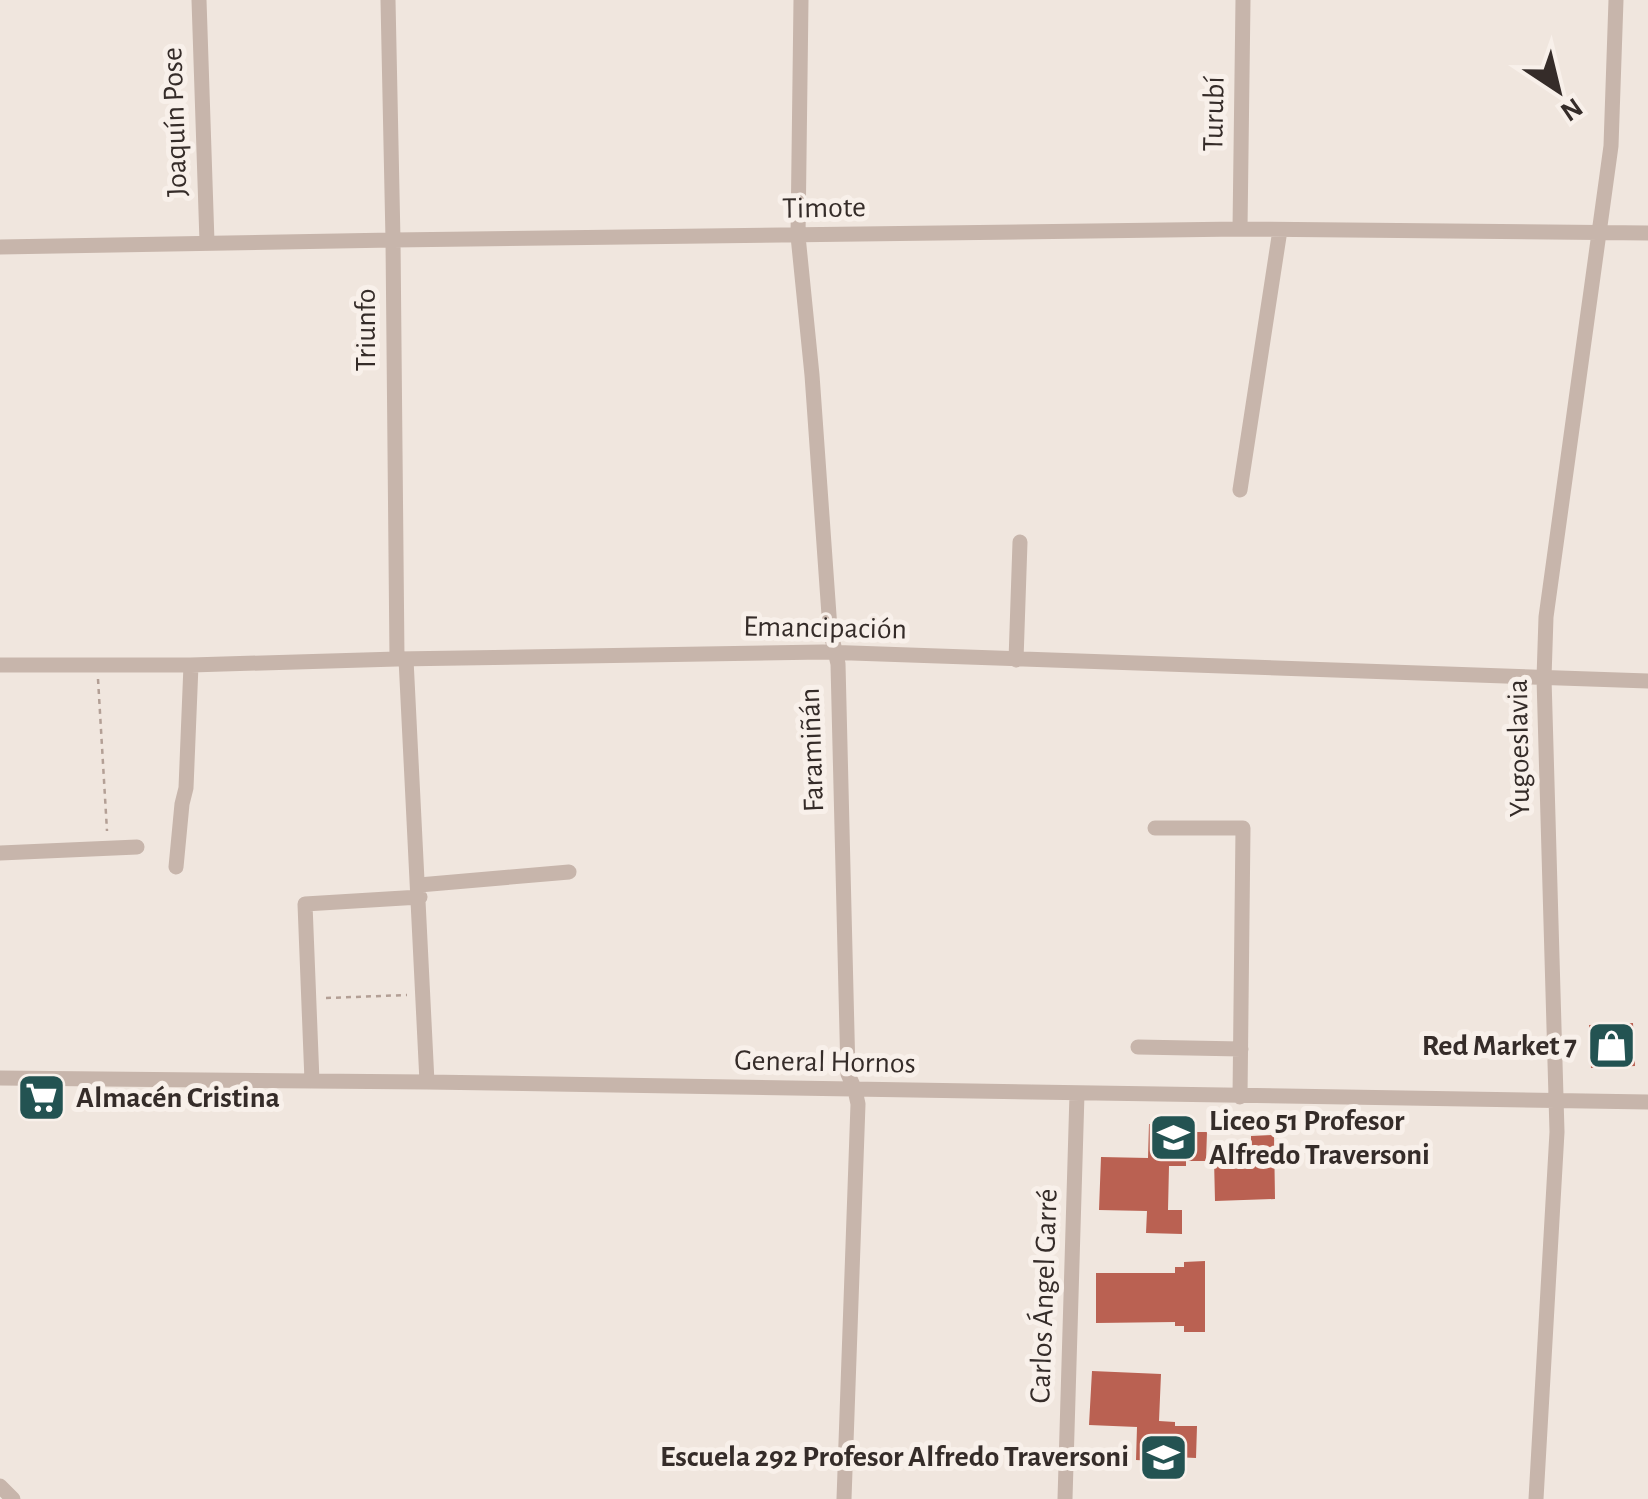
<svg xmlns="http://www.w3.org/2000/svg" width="1648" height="1499" font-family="'Alegreya Sans',sans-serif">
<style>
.building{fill:#ba6152}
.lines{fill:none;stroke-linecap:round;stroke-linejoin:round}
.path{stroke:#b39f95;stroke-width:2.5;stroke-dasharray:5 5;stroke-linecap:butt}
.minor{stroke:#c7b5ab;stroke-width:15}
.labels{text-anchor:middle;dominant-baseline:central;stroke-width:10;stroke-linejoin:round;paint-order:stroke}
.street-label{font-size:30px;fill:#352c29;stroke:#f8f0ea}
.poi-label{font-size:30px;font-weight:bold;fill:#352c29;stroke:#f8f0ea;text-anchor:end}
</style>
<rect width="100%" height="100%" fill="#f0e6de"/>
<!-- building -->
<path class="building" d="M1633,1023L1635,1066L1591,1068L1589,1025Z
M1149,1124L1187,1125V1132H1207L1206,1161H1186V1166H1169L1168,1210H1182V1234L1146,1233L1147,1211L1099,1210L1101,1157L1148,1158Z
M1274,1135L1275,1199L1215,1201L1214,1159L1251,1157V1136Z
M1205,1261V1332H1184V1326H1175V1322L1096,1323V1273H1175V1267H1184V1262Z
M1092,1371L1161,1374L1159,1421L1175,1422V1426H1197L1196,1458L1174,1457V1462L1136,1460L1137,1427L1089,1425Z"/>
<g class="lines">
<!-- path -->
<path class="path" d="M98,679L107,831
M326,998L407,995"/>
<!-- minor -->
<path class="minor" d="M199,0L207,242
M388,0L393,240L397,659
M801,0L798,236L812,375L830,629L838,664L848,1074L855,1090L858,1104L844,1499
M1240,229L1243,0
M0,247L393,240L1240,229L1648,233
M1240,490L1280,230
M406,659L427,1082
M1016,660L1020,542
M0,665H191L397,659L823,652L1648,681
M1155,828H1243L1240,1097
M0,853L137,847
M176,867L182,804L186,788L191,665
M419,885L569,872
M1138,1047L1241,1049
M0,1078L427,1082L1648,1102
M312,1081L305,904L420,897
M0,1486L13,1499
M1065,1499L1077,1094
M1536,1499L1557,1132L1544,678L1546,617L1611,146L1616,0"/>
</g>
<!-- icons -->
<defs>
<symbol id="shop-square" viewBox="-11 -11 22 22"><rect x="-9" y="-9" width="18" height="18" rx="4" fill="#235352" stroke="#f8f0ea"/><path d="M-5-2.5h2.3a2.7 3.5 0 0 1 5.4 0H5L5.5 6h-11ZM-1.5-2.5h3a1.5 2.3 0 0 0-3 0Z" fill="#fff"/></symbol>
<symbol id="supermarket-square" viewBox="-11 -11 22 22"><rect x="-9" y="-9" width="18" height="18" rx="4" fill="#235352" stroke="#f8f0ea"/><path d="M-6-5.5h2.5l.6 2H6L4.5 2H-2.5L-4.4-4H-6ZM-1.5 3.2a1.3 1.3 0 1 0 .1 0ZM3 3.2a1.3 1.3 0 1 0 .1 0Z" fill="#fff"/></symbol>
<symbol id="school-square" viewBox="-11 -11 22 22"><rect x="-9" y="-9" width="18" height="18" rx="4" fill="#235352" stroke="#f8f0ea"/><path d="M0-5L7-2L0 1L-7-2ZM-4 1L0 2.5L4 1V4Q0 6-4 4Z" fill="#fff"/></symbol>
</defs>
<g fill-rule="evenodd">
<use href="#shop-square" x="1584" y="1018" width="55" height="55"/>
<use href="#supermarket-square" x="14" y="1070" width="55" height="55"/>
<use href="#school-square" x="1146" y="1110" width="55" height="55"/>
<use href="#school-square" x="1136" y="1430" width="55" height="55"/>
</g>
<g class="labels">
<!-- street labels -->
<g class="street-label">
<text transform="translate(1214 114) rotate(-89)">Turubí</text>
<text transform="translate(175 122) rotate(-92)">Joaquín Pose</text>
<text transform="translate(824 208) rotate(-1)">Timote</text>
<text transform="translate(366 330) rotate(-90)">Triunfo</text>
<text transform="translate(825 628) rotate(1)">Emancipación</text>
<text transform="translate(1519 748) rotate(-91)">Yugoeslavia</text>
<text transform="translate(812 750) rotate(-92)">Faramiñán</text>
<text transform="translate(825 1062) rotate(1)">General Hornos</text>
<text transform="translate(1044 1296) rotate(-88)">Carlos Ángel Garré</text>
</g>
<!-- poi labels -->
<g class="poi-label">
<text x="1577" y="1046">Red Market 7</text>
<text x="76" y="1098" text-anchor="start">Almacén Cristina</text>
<text x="1209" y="1121" text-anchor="start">Liceo 51 Profesor<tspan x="1209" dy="34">Alfredo Traversoni</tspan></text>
<text x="1129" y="1457">Escuela 292 Profesor Alfredo Traversoni</text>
</g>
</g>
<!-- north arrow -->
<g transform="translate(1558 90) rotate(145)" stroke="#f8f0ea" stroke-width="8" paint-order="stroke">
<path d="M0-8L18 38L0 25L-18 38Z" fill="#352c29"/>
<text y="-15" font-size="28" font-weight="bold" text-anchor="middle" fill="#352c29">N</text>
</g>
</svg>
